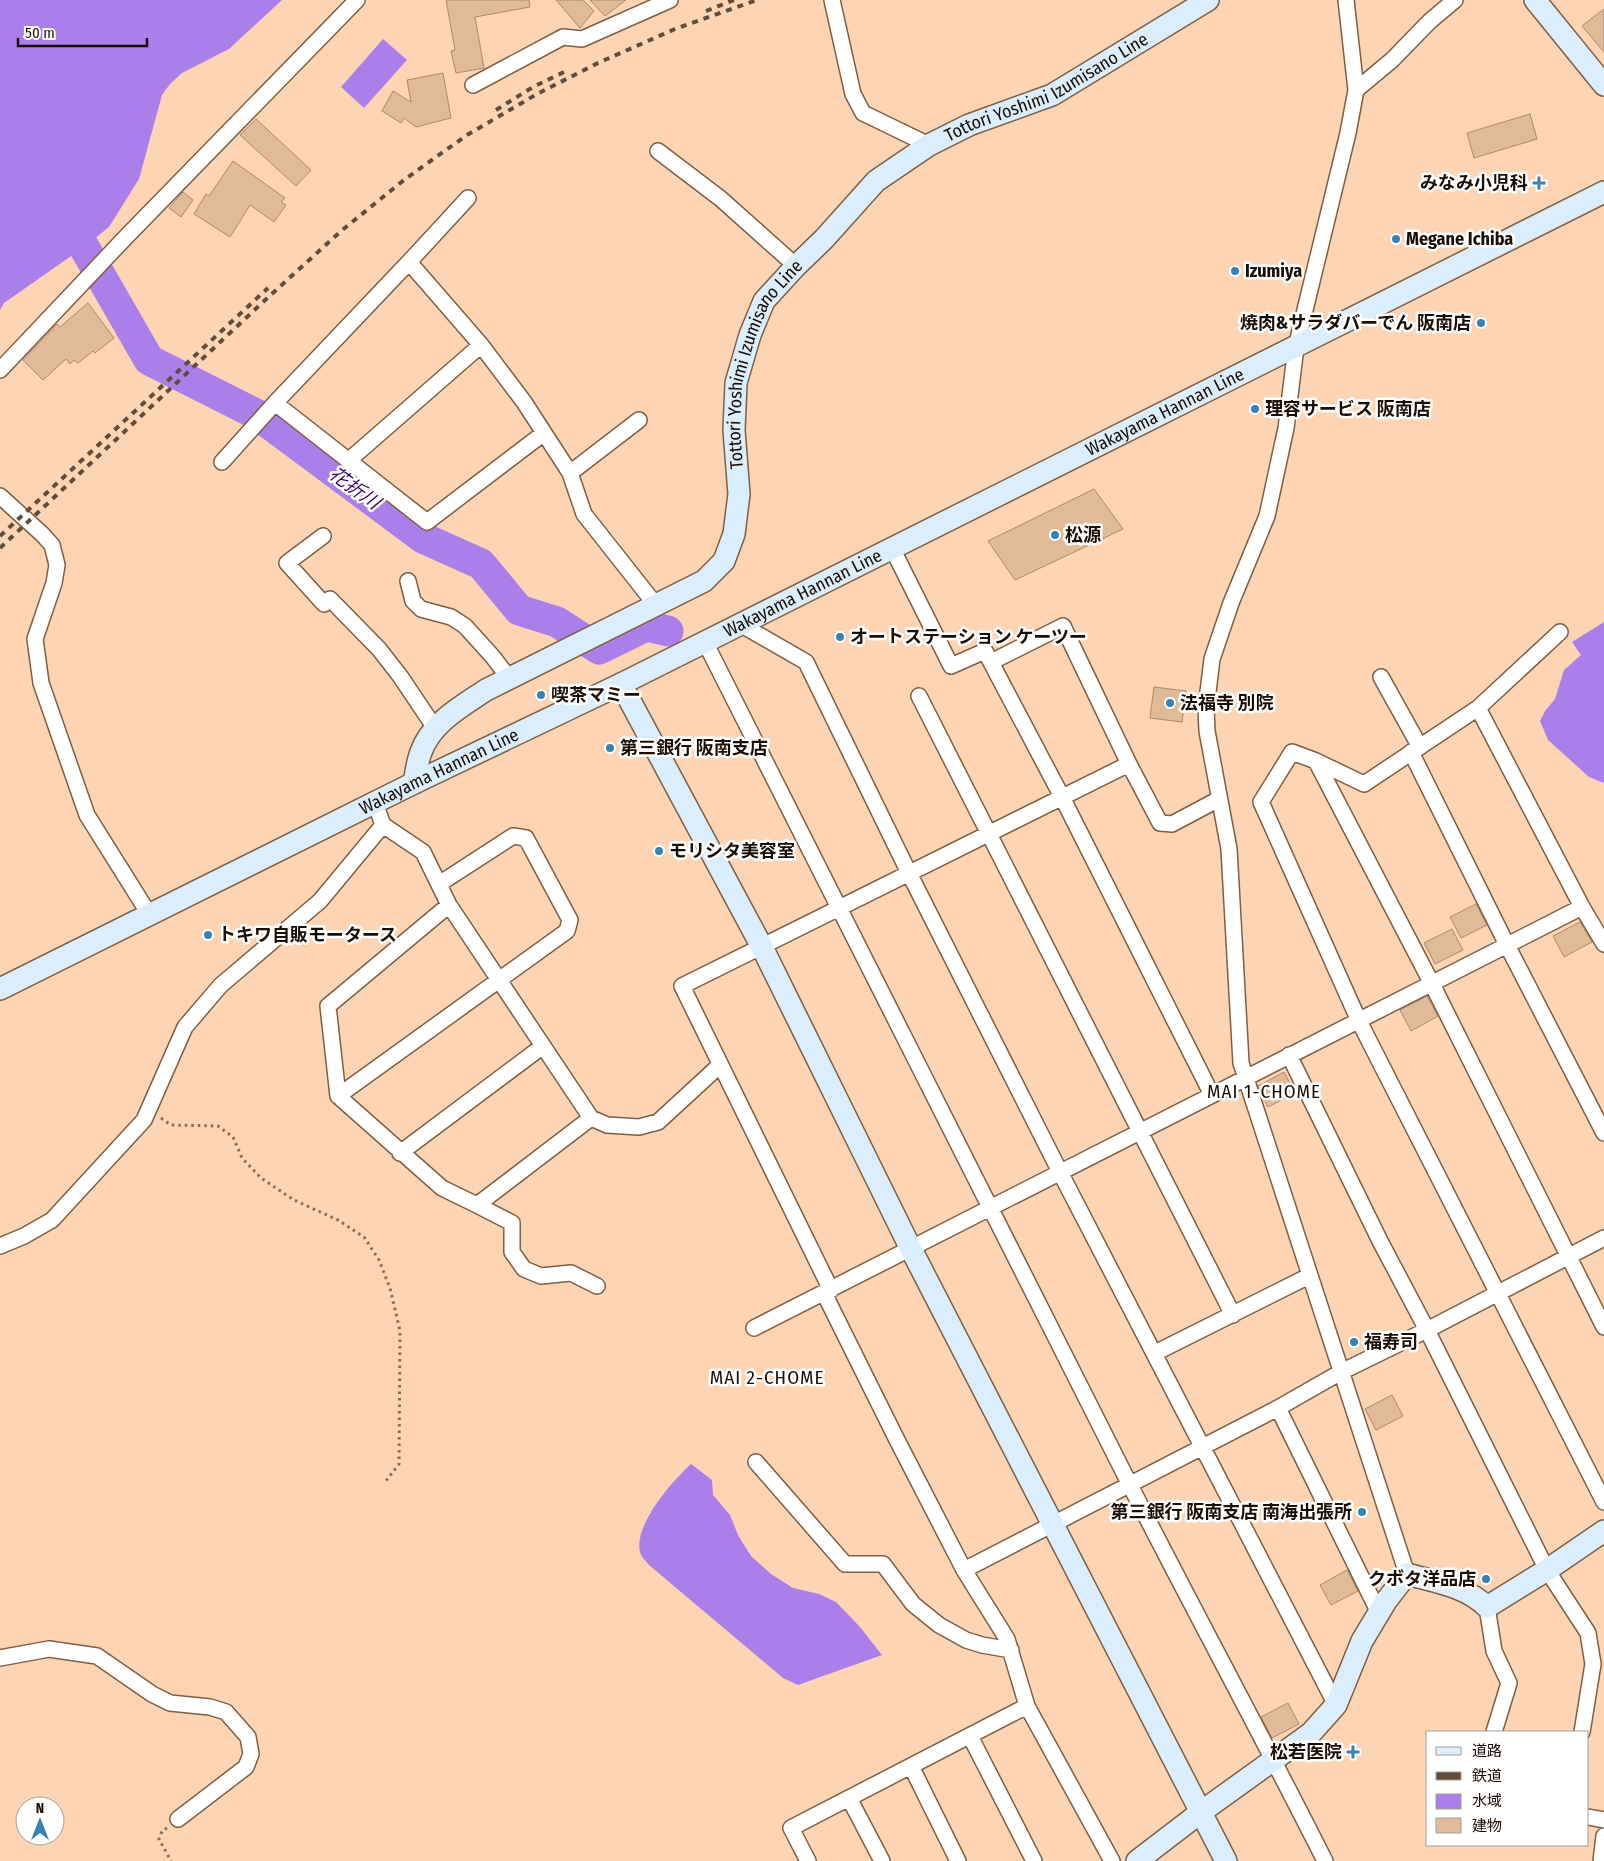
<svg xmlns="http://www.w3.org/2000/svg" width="1604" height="1861" font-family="'Fira Sans Condensed','Noto Sans JP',sans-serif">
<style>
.water{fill:#ab7fea}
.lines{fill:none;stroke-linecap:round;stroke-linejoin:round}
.river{stroke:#ab7fea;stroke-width:31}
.building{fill:#e1ba9a;stroke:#ad896a}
.street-casing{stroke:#805e41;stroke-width:18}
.secondary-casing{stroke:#805e41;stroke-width:24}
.path{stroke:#876d59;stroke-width:3;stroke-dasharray:2.5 4;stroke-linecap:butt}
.street{stroke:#fff;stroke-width:15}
.secondary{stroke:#dbeefd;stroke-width:21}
.rail{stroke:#624d3c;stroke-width:4;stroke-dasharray:6 6;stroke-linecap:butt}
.poi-dot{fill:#3682b5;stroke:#fff;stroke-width:2}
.labels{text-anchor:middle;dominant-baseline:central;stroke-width:5;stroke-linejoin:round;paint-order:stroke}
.street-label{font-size:18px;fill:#1a0d03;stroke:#fff}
.poi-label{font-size:18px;font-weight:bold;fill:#1a0d03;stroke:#fff;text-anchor:start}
.water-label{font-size:19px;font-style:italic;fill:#390166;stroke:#fff}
.neighbourhood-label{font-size:19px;letter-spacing:1px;fill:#1a0d03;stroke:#fff}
</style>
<rect width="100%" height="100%" fill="#fdd5b5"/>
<!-- water -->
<path class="water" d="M0,0H282L229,49L182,73L170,84L162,95L139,179L109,227L84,247L4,303L0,310Z
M383,39L407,60L364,108L341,87Z
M1604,622V783L1589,777L1548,740L1540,721L1545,711L1555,699L1564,670L1581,655L1572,642Z
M691,1464L712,1480L713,1495L730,1515L738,1535L751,1556L771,1574L793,1588L819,1594L836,1602L860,1627L882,1655L798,1685L783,1678L649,1565C646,1561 641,1557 640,1552C633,1526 673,1480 691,1464Z"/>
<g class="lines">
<!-- river -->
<path class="river" d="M84,247L149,360L256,414L423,538L481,564L519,610L557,622L599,649L646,626L668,631"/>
</g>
<!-- building -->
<path class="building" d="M446,0H529L530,7L475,17L484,68L456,73L451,51L455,50Z
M556,0H583L594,11L580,28Z
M590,0H626L605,16Z
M1604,9V52L1582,26Z
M443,73L451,118L416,127L404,118L401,123L382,111L393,91L411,102L407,80Z
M1530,114L1537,139L1474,158L1467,133Z
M256,119L311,170L296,186L240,135Z
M233,161L285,198L281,202L286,205L274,222L250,205L230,237L194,214L206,194L209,196Z
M183,192L193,200L181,217L169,208Z
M88,303L114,338L95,353L93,351L78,363L74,360L70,364L66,359L43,380L23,360L57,324L60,327Z
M1094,489L1123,529L1015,580L988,541Z
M1154,687L1186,691L1182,722L1150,718Z
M1476,904L1487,925L1461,938L1450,917Z
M1580,922L1592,942L1564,957L1553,936Z
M1452,929L1463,950L1435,964L1424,943Z
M1427,996L1438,1016L1411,1031L1400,1010Z
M1284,1072L1295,1093L1268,1107L1258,1086Z
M1392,1395L1403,1416L1376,1430L1365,1409Z
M1347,1570L1358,1591L1331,1605L1320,1585Z
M1288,1703L1299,1724L1272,1738L1261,1717Z"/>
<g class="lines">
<defs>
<path id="street" d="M832,0L853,94L863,113L929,145
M1346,0L1356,90L1348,133L1296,347L1286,428L1267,516L1231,603L1212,659L1206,708L1207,731L1229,849L1241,1063L1407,1574
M473,85L563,37L582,39L670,0
M1356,90L1392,60L1430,21L1455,0
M658,151L721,199L796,266
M409,262L468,198
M0,370L125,238L357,0
M275,403L427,522L544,433
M348,461L481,345
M222,462L275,403L409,262L481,345L524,402L570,473L584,514L655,604
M570,473L639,420
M0,496L42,534L52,545L57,565L54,583L35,639L41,683L87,815L149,914
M323,536L287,563L324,604L330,599L379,649L400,676L435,728
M892,548L951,666L985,651L1062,797L1212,1095
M408,581L413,601L421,609L451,617L465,626L493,657L509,678
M740,624L806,662L909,873L1060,1172L1336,1705
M1560,632L1478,708L1364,784L1316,761L1292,752L1261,802L1359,1021L1604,1502
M705,642C848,922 986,1203 1129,1483C1193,1609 1261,1734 1325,1861
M991,662L1063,626L1129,764
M1381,677L1420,747
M919,696L1233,1315
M1478,708L1582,907L1604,944
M1411,752L1507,945L1604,1133
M1316,761L1432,984L1604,1327
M375,803L383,825L423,852L449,905L591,1118L607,1125L639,1127L658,1122L720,1065
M449,905L328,1006L338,1096L442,1188L477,1205L591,1118
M1289,1055L1380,1241L1427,1330L1547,1570L1588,1633L1593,1664L1582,1732
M338,1096L567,931L570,920L526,838L513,836L439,884
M400,1153L543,1046
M477,1205L512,1223V1252L524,1269L541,1276L571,1273L597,1286
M0,1246L24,1236L52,1220L144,1120L185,1027L221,985L320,901L383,825
M831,1290L682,986L1129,764L1160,823L1172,824L1219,799
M824,1293L896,1438L964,1570L1007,1639L1027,1706L1112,1861
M754,1328L1582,907
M1155,1353L1309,1276
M1278,1408L1379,1613
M756,1462L845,1564H883L913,1604L939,1625L966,1640L982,1645L1011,1650
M964,1570L1278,1408L1341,1372L1427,1330L1604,1238
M1487,1607L1494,1651L1509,1683L1494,1732
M0,1658L49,1649L97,1656L152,1694L170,1703L210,1707L226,1712L248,1737L251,1754L246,1767L178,1819
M970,1736L1034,1861
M911,1766L958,1861
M849,1798L882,1861
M1588,1817L1604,1820
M808,1861L791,1828L1027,1706
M1601,1861L1604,1836"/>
<g id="secondary">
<path d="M1535,0L1604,85"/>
<path d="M621,684L762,947L911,1249L1226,1861"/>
<path id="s1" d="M414,783C416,773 417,762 421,752C431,723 462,706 486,690L704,581L724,561L734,534L739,494L734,430L736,383L750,335L764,301L796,266L824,239L876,181L929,145L969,125L1052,95L1208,0"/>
<path id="s2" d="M0,989L414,783L621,684L1604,192"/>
<path d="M1137,1861L1201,1812L1311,1733L1336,1705L1362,1641L1386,1601L1407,1574C1435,1582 1466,1586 1487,1607L1547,1570L1604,1531"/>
</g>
</defs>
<!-- street casing -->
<use href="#street" class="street-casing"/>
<!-- secondary casing -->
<use href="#secondary" class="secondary-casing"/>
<!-- path -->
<path class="path" d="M161,1118L171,1125L218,1126L233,1137L242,1158L261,1178L294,1200L338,1220L364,1237L379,1260L390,1288L400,1331L399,1464L386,1481
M167,1828L162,1831L159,1839L171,1861"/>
<!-- street -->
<use href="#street" class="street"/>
<!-- secondary -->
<use href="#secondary" class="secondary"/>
<!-- rail -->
<path class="rail" d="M706,11L734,0
M496,110L533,87L566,71
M0,536L268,288
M0,548L263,302L341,231L404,180L467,135L537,94L598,63L675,29L757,0"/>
</g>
<!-- markers -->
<g class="poi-dot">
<path d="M1536.5 175.5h5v5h5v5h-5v5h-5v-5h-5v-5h5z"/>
<circle cx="1396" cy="239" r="5"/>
<circle cx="1235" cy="271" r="5"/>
<circle cx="1481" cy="323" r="5"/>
<circle cx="1255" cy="409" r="5"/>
<circle cx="1055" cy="535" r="5"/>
<circle cx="840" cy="637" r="5"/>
<circle cx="541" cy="695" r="5"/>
<circle cx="1170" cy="703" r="5"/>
<circle cx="610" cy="748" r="5"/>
<circle cx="659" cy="851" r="5"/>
<circle cx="208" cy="935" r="5"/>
<circle cx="1354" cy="1342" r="5"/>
<circle cx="1362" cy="1512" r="5"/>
<circle cx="1486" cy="1579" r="5"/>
<path d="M1350.5 1744.5h5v5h5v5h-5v5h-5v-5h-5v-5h5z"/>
</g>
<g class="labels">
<!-- street labels -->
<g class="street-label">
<text stroke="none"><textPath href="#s1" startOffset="1022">Tottori Yoshimi Izumisano Line</textPath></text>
<text stroke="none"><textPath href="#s1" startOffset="602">Tottori Yoshimi Izumisano Line</textPath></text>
<text stroke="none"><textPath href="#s2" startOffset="1300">Wakayama Hannan Line</textPath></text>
<text stroke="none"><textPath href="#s2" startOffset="895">Wakayama Hannan Line</textPath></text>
<text stroke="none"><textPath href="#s2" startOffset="490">Wakayama Hannan Line</textPath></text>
</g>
<!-- poi labels -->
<g class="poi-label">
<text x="1528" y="183" text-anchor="end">みなみ小児科</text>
<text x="1406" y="239">Megane Ichiba</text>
<text x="1245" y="271">Izumiya</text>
<text x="1471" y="323" text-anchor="end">焼肉&amp;サラダバーでん 阪南店</text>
<text x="1265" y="409">理容サービス 阪南店</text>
<text x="1065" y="535">松源</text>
<text x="850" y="637">オートステーション ケーツー</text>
<text x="551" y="695">喫茶マミー</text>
<text x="1180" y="703">法福寺 別院</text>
<text x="620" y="748">第三銀行 阪南支店</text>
<text x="669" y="851">モリシタ美容室</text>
<text x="218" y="935">トキワ自販モータース</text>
<text x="1364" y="1342">福寿司</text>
<text x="1352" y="1512" text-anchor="end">第三銀行 阪南支店 南海出張所</text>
<text x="1476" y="1579" text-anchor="end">クボタ洋品店</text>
<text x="1342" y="1752" text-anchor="end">松若医院</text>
</g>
<!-- water labels -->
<g class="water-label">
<text transform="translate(355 488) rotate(36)">花折川</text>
</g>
<!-- neighbourhood labels -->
<g class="neighbourhood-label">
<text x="1264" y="1091">MAI 1-CHOME</text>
<text x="767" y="1377">MAI 2-CHOME</text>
</g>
</g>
<!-- legend -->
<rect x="1426" y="1731" width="162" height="115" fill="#ffffff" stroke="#a39e9a"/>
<rect x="1436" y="1747" width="25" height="8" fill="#dbeefd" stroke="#a39e9a"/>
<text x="1472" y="1756" font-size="15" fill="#1a0d03">道路</text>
<rect x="1436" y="1772" width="25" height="8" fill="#624d3c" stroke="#a39e9a"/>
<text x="1472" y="1781" font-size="15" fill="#1a0d03">鉄道</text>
<rect x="1436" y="1794" width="25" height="15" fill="#ab7fea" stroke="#a39e9a"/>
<text x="1472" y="1806" font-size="15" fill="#1a0d03">水域</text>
<rect x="1436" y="1818" width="25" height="15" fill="#e1ba9a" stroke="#a39e9a"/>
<text x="1472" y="1831" font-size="15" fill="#1a0d03">建物</text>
<!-- north arrow -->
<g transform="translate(40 1821)"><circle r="24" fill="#ffffff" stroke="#a39e9a"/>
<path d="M0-4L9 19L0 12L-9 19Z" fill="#3682b5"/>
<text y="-8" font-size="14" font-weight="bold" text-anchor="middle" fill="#1a0d03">N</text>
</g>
<!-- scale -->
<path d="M18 38v8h129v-8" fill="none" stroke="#1a0d03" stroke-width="2.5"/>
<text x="25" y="38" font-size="15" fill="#1a0d03" stroke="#ffffff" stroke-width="4" paint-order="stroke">50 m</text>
</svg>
